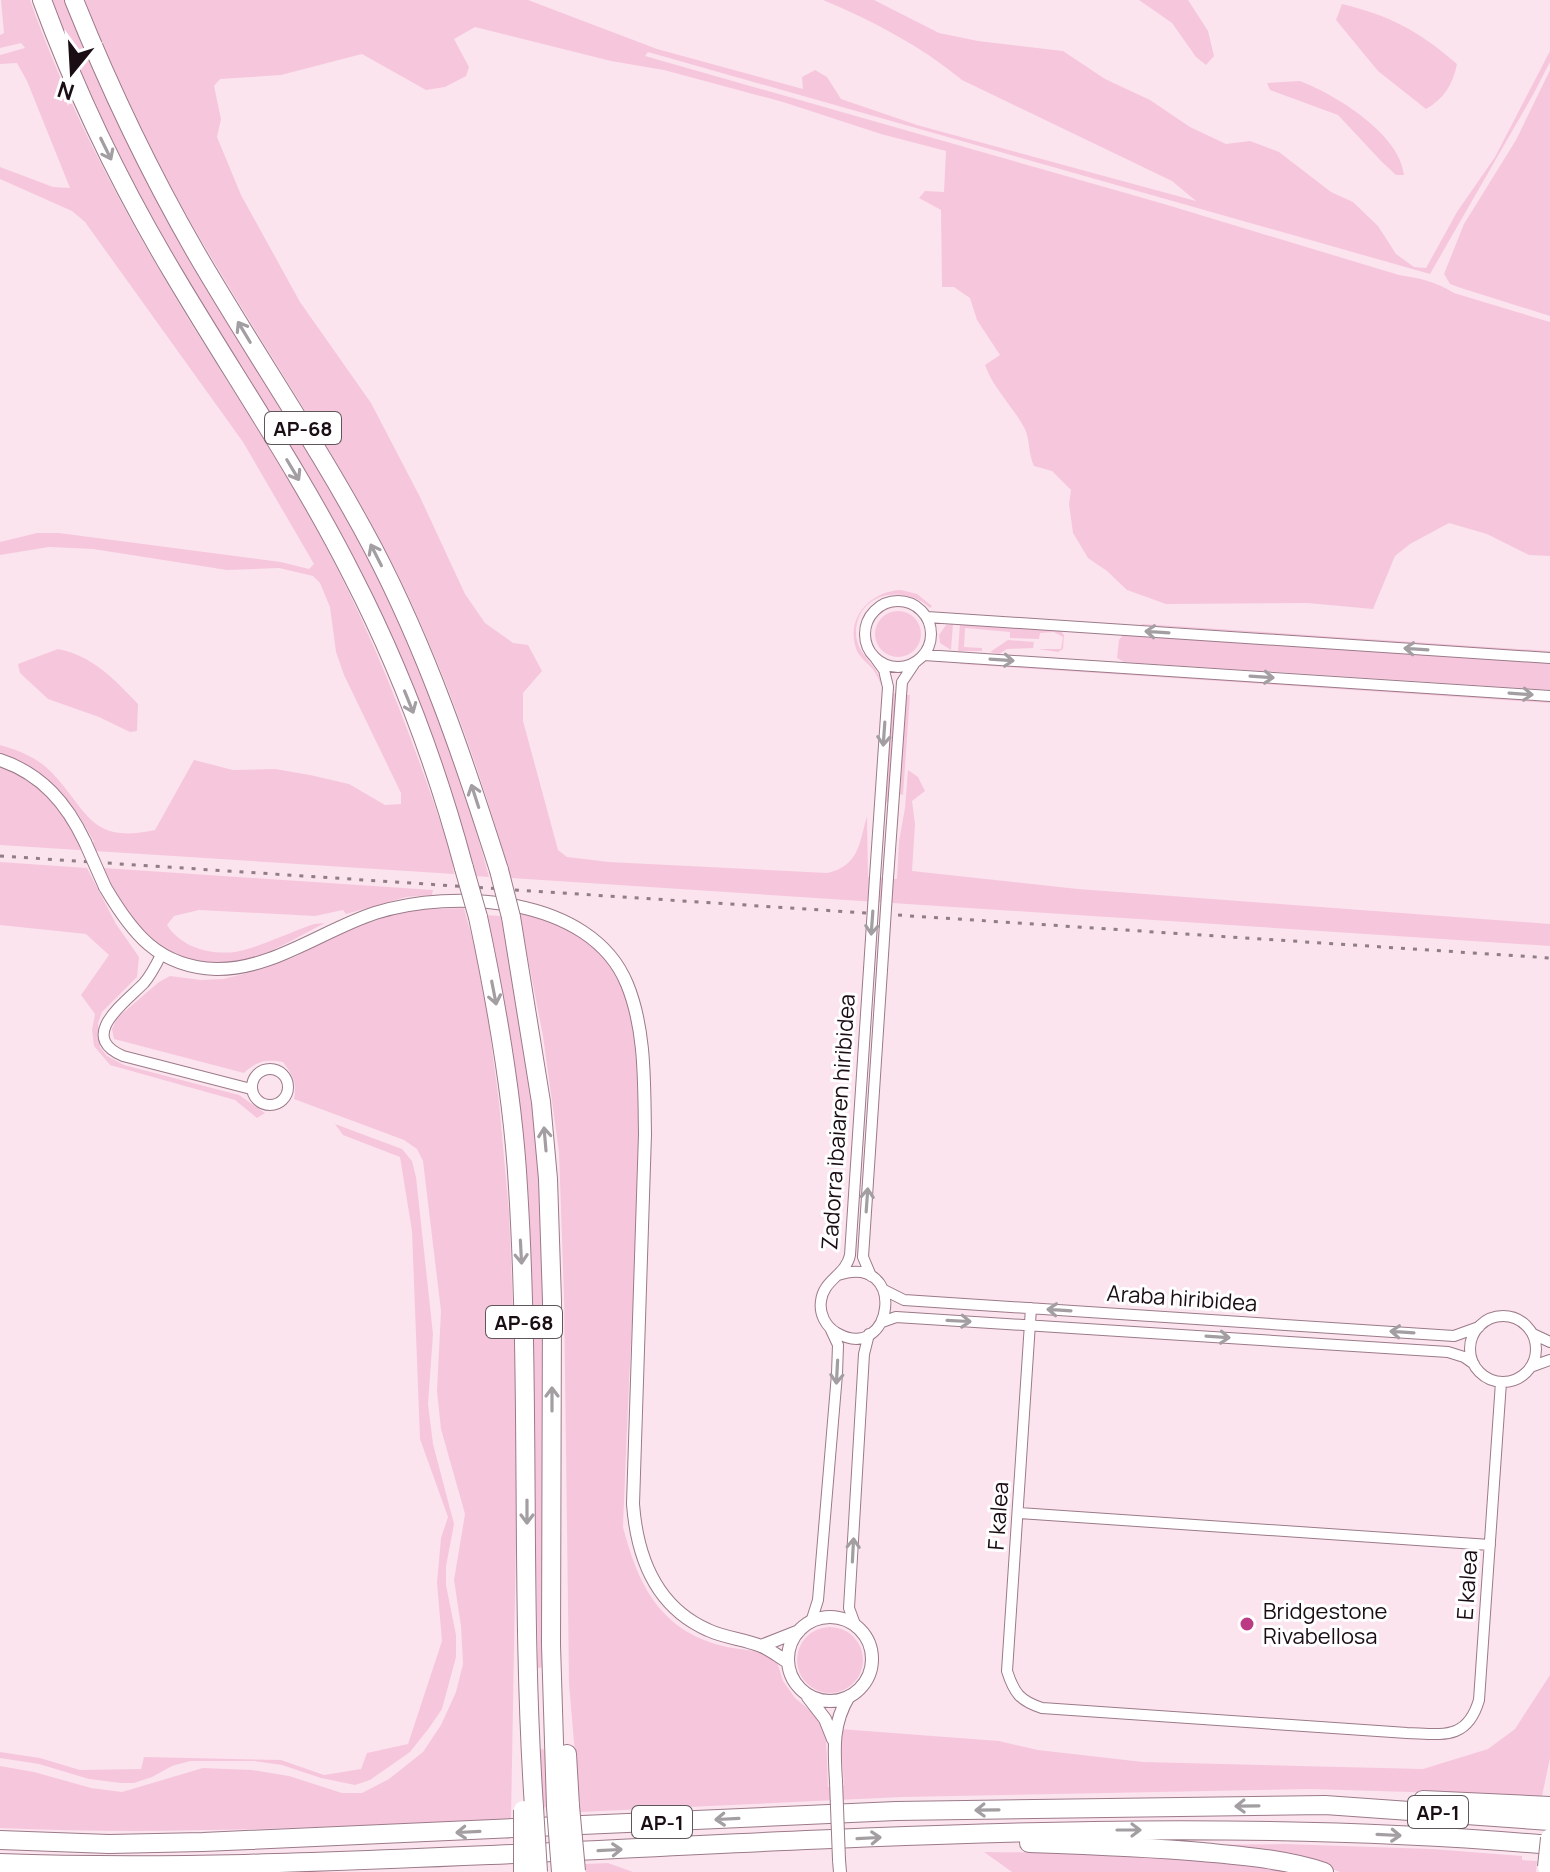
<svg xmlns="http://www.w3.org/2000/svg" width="1550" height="1872" font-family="Manrope,sans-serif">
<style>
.green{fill:#f6c7dc}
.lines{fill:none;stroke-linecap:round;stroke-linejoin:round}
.minor-casing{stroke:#9c7a89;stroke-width:12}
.tertiary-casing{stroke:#9c7a89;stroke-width:14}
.motorway-casing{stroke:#9c7a89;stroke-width:20}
.minor{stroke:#fff;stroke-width:10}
.tertiary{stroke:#fff;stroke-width:12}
.motorway{stroke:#fff;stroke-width:18}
.rail{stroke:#907d86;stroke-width:3;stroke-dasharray:4 8;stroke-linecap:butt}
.minor-bridge-casing{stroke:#9c7a89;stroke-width:12;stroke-linecap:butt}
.tertiary-bridge-casing{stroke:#9c7a89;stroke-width:14;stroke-linecap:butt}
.motorway-bridge-casing{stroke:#9c7a89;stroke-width:20;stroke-linecap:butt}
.minor-bridge{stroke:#fff;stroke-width:10}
.tertiary-bridge{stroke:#fff;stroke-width:12}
.motorway-bridge{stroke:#fff;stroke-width:18}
.oneway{stroke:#a39ea1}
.poi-dot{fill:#bc3a83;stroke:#fff;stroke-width:3}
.labels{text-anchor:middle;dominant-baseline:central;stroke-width:6;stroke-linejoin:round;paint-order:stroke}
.shield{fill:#fff;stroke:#5f565a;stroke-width:2}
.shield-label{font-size:20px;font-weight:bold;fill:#1a0d13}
.street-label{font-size:22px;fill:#1a0d13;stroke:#fff}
.poi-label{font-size:22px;fill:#1a0d13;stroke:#fff;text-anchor:start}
</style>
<rect width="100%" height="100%" fill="#fbe4ee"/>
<!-- green -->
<path class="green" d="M1,0H30C70,113 127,218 189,320C233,392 282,462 321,537C376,640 416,747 452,857L454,874L0,845V764C37,780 65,805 78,843L94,842C70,796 49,774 0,754V745C21,751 40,759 54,775C89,813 91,844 155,830L194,760L233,770L275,769L310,775L349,784L385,805L401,804V793L344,675L336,652L330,607L320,583L313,576L279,568L227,570L93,549L49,547L0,555V542L37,533H59L281,562L309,569L314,564L243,442L85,222L72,211L0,179V167L53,187L70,188L27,81L17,63L0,64V55L25,48L21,43L0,48V35L4,33Z
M50,0H66L84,50L119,123L376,570L410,643L462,780L489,877L475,876L431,739L183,273L133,187L96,114Z
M85,0H528L657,49L803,89L802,77L815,70L827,77L841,99L917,125L1196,201L1172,181L962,80C921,46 873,21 823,0H874L939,33L978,41L1063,51L1105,79L1150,100L1190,127L1226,144L1250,141L1279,152L1331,192L1353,202L1378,226L1396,254L1414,267L1426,268L1457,212L1495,157L1550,51V62L1534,93L1430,274L648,52L645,56L1164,204L1399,275C1419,278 1437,282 1454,293L1550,322V556L1529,555L1487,534L1449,523L1410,544L1395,556L1373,609L1307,603L1166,604L1127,590L1107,571L1088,558L1073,533L1069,504L1071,490L1052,471L1034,466C1028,453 1030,440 1025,429C1013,406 994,390 985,365L1000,355L977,320L970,298L954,287H942L941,210L919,198L925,191L944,192L946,151L881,134L783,102L664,70L611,61L475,27L454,39L469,67L466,76L445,87L426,90L362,54L281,75L220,79L214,86L221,119L217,137L241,195L300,302L371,403L420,497L465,594L485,623L513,643L528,645L542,671L523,693V721L558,850L567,857L609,862L827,873C859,866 859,844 867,816L868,877L897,879L899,841L905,808L908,770L918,777L925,791L912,801L915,824L912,871L1078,889L1550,924V946L511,878C475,753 430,628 366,514C271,345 150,184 85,0Z
M1139,0H1188L1208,31L1214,56L1206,65L1196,57L1172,23Z
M1342,4C1391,16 1419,31 1457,64C1453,84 1444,99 1426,109L1378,71L1336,20Z
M1550,70V316L1461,288L1450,284L1444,274L1464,224L1516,140Z
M1300,81C1336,95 1400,134 1404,175H1396L1381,161L1338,115L1270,90L1267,83Z
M901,590L917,594L932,606L930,608C905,584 857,592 856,632C856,657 880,664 882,687C880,683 879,679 877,676C873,666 862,661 857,651C844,619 870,591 901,590Z
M875 634a23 23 0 1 1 46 0a23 23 0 1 1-46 0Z
M953,624L951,650L940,643L939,635L946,625Z
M960,624L1061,631L1064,635L1063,649L1058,652L1038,649H1061L1063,637L1054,632L1040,633L1039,639L1010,638V632L965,628L964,647L982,648V651H958Z
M1142,624L1550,651V653L1141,625Z
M1123,635L1550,663V690L1124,662L1117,658L1119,640Z
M1008,640L1034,642L1033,648L1007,649L999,654L990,652Z
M58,649C93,656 114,679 138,704L137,731L130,732L99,717L48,699L20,673L18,664Z
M960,663L1550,701V703L960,664Z
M893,693L896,694L889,802H885Z
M906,695H910L903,795L900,794Z
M0,862L87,868L116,924L139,957L137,977L102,1012L98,1023L100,1047L107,1056L124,1065L239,1095L265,1113L257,1118L235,1100L110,1065L94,1046L92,1030L95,1014L81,995L109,955L86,934L0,925Z
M104,868L433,890L432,895L406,897L346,914L343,910L315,916L199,910L174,916L167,925C181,947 209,955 235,952C255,949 293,931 314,924L325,923C299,936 269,955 240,961C168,973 131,928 104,868Z
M464,908L476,952L487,1011L499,1102L509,1212L516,1384V1539L511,1819C341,1826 170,1836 0,1828V1766L34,1772L91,1788L122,1792L203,1768L252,1770L289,1776L342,1793H362L389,1779L423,1752L441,1725L456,1692L463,1664L461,1626L454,1580L465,1514L441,1429L437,1391L441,1311L423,1161L417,1149L404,1140L294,1099C297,1083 293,1075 283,1062C265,1059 257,1061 244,1073L114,1039L112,1029L117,1018L159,982L170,976L201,980L223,979L256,971L295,957L339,933L407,910Z
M519,913C562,923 601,940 621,982C634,1011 635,1046 637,1077C641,1153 637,1227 633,1302C629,1377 626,1452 623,1527C637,1581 657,1626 715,1644C735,1650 757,1649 776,1658L783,1681L795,1698L819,1718L826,1736L828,1787L844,1786L840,1729L999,1741L1038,1750L1143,1762L1423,1769L1488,1749L1515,1729L1550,1675V1758L1542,1796L1310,1789L902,1797L580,1812L569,1684L564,1297L559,1152L543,1036Z
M485,915L501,916C519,1001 537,1093 541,1180C550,1342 545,1505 545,1667L538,1668L529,1220Z
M335,1124L402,1149L412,1161L416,1177L433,1334L428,1404L433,1444L454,1524L446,1566V1585L456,1635V1657L442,1709L429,1728L410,1752L370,1780L355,1785L321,1778L282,1765L254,1761H190L172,1766L152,1777L134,1783H121L89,1779L39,1764L0,1758V1752L40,1758L80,1770L141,1769L144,1757L281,1760L324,1775L361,1769L367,1753L408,1744L442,1641L437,1583L441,1538L448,1517L420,1439L412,1231L400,1157L343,1135Z
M797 1660a33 33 0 1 1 66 0a33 33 0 1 1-66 0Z
M543,1748L547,1759L549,1807L540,1808L539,1752Z
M1284,1844L1432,1849L1522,1856V1860L1537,1861L1536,1872H1340L1314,1862L1198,1845Z
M984,1852C1086,1853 1189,1854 1290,1872H1012Z
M608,1863L633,1872H586L585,1864Z"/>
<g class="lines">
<defs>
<path id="minor" d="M865 634a33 33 0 1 1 66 0a33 33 0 1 1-66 0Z
M927,617L1550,658
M924,655L1550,696
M875,877L888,687L884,670L876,659
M888,878L902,682L914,664
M161,955C156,965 151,975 144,983C127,1001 76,1036 123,1056L251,1089
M252 1087a18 18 0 1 1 36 0a18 18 0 1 1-36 0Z
M838,1275C909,1252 893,1365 837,1333C826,1327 819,1314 821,1301C823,1280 846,1275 850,1255L869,969
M871,1276L863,1257L882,970
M884,1290L904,1300L1454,1336L1479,1327
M1031,1308L1007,1671C1014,1693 1020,1701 1042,1708L1407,1733C1442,1734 1467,1741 1479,1700L1501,1382
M1470 1349a33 33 0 1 1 66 0a33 33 0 1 1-66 0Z
M882,1322L896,1317L1448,1352L1464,1357L1474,1364
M1533,1334L1550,1342
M1533,1366L1550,1360
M1019,1513L1490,1545
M811,1622L818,1600L837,1374L838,1345L831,1330
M856,1627L849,1608L864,1354L869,1334"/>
<path id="tertiary" d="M0,760C42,774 67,804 85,842
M105,887C132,933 158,967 216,969C272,970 323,930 375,913C453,888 591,896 627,984C646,1030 644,1085 645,1134L633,1504C637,1557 656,1607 708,1630C725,1638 744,1639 761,1646C771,1650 779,1657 788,1662
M788 1659a42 42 0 1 1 84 0a42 42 0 1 1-84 0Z
M761,1646L799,1631
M808,1697L825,1719L833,1739
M836,1781C834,1749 832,1724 849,1696
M839,1860L840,1872"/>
<path id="motorway" d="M42,0C77,95 121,186 173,273C232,373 299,470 352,575C400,668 437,767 464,868
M74,0C109,87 149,171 195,251C253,351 319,446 373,548C427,651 464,760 499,870
M478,917C497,1006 513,1096 518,1187C531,1394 520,1601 534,1807
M511,917L541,1102L548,1179L552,1301L551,1645L556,1807
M567,1754L570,1806
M1423,1800L1550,1806
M0,1840L109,1844L203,1842L896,1811L1325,1805L1550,1821
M1029,1843C1087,1845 1145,1847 1202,1852C1243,1856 1285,1859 1324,1872
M0,1863C164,1869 327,1862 491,1855C844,1839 1197,1814 1550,1845"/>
</defs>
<!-- minor casing -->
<use href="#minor" class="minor-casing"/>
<!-- tertiary casing -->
<use href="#tertiary" class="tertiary-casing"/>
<!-- motorway casing -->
<use href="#motorway" class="motorway-casing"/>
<!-- minor -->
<use href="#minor" class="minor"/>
<!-- tertiary -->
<use href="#tertiary" class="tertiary"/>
<!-- motorway -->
<use href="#motorway" class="motorway"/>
<!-- rail -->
<path class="rail" d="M0,856L1550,958"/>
<defs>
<path id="minor-bridge" d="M869,969L875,877
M882,970L888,878"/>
<path id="tertiary-bridge" d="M85,842L105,887
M836,1781L839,1860"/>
<path id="motorway-bridge" d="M464,868L478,917
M499,870L511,917
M570,1806L576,1871
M534,1807L538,1872
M556,1807L561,1872
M1547,1867L1550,1838
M523,1872V1810"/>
</defs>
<!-- minor-bridge casing -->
<use href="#minor-bridge" class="minor-bridge-casing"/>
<!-- tertiary-bridge casing -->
<use href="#tertiary-bridge" class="tertiary-bridge-casing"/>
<!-- motorway-bridge casing -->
<use href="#motorway-bridge" class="motorway-bridge-casing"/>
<!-- minor-bridge -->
<use href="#minor-bridge" class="minor-bridge"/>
<!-- tertiary-bridge -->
<use href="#tertiary-bridge" class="tertiary-bridge"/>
<!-- motorway-bridge -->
<use href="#motorway-bridge" class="motorway-bridge"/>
</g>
<!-- one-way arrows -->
<defs><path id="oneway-shaft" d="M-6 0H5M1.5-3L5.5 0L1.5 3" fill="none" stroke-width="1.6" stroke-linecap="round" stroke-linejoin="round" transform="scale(2)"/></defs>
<g class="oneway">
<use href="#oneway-shaft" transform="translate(106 149) rotate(64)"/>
<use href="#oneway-shaft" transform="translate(244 332) rotate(-121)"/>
<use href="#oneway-shaft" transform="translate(293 470) rotate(59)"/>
<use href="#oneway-shaft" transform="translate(376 555) rotate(-117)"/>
<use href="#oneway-shaft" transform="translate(1157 632) rotate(-176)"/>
<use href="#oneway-shaft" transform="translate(1416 649) rotate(-176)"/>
<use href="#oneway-shaft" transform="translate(1002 660) rotate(4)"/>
<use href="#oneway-shaft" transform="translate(1262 677) rotate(4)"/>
<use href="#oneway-shaft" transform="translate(1521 694) rotate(4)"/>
<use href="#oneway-shaft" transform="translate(409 702) rotate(68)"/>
<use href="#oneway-shaft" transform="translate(884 734) rotate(94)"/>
<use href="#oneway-shaft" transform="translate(475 796) rotate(-108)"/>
<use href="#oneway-shaft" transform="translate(872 923) rotate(94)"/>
<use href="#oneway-shaft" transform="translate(494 993) rotate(79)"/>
<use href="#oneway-shaft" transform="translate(545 1139) rotate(-95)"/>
<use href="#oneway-shaft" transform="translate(867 1200) rotate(-86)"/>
<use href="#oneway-shaft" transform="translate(521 1252) rotate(87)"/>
<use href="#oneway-shaft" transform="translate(1059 1310) rotate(-176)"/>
<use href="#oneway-shaft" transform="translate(959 1321) rotate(3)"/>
<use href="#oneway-shaft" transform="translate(1402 1332) rotate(-176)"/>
<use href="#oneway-shaft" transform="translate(1218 1337) rotate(4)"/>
<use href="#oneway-shaft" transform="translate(837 1372) rotate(93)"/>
<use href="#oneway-shaft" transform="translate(552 1399) rotate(-90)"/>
<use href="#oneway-shaft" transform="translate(527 1512) rotate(90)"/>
<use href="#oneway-shaft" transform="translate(853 1550) rotate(-87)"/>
<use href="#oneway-shaft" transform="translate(1247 1806) rotate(179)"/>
<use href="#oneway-shaft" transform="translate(987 1810) rotate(179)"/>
<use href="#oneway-shaft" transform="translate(727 1819) rotate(177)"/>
<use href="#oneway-shaft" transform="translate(1129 1830)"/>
<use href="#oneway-shaft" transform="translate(468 1832) rotate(177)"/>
<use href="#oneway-shaft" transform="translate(1389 1835) rotate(3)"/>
<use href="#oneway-shaft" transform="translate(869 1838) rotate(-3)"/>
<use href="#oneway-shaft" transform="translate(610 1850) rotate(-3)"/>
</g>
<!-- markers -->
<circle class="poi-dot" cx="1247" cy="1624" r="8"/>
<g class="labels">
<!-- shield labels -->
<g class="shield">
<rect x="265" y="412" width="76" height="32" rx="6"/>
<rect x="486" y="1306" width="76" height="32" rx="6"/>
<rect x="1408" y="1796" width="60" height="32" rx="6"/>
<rect x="632" y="1806" width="60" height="32" rx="6"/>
</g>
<g class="shield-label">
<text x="303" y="428">AP-68</text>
<text x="524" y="1322">AP-68</text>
<text x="1438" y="1812">AP-1</text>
<text x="662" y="1822">AP-1</text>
</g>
<!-- street labels -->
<g class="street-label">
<text transform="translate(838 1122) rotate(-86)">Zadorra ibaiaren hiribidea</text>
<text transform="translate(1182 1298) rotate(4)">Araba hiribidea</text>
<text transform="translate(998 1516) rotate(-86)">F kalea</text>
<text transform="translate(1467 1585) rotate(-86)">E kalea</text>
</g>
<!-- poi labels -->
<g class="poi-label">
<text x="1263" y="1611">Bridgestone<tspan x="1263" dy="25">Rivabellosa</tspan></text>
</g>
</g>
<!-- north arrow -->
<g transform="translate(72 72) rotate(198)" stroke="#ffffff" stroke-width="6" paint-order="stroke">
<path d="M0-6L14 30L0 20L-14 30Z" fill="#1a0d13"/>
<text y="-12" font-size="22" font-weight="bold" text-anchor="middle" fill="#1a0d13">N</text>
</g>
</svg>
